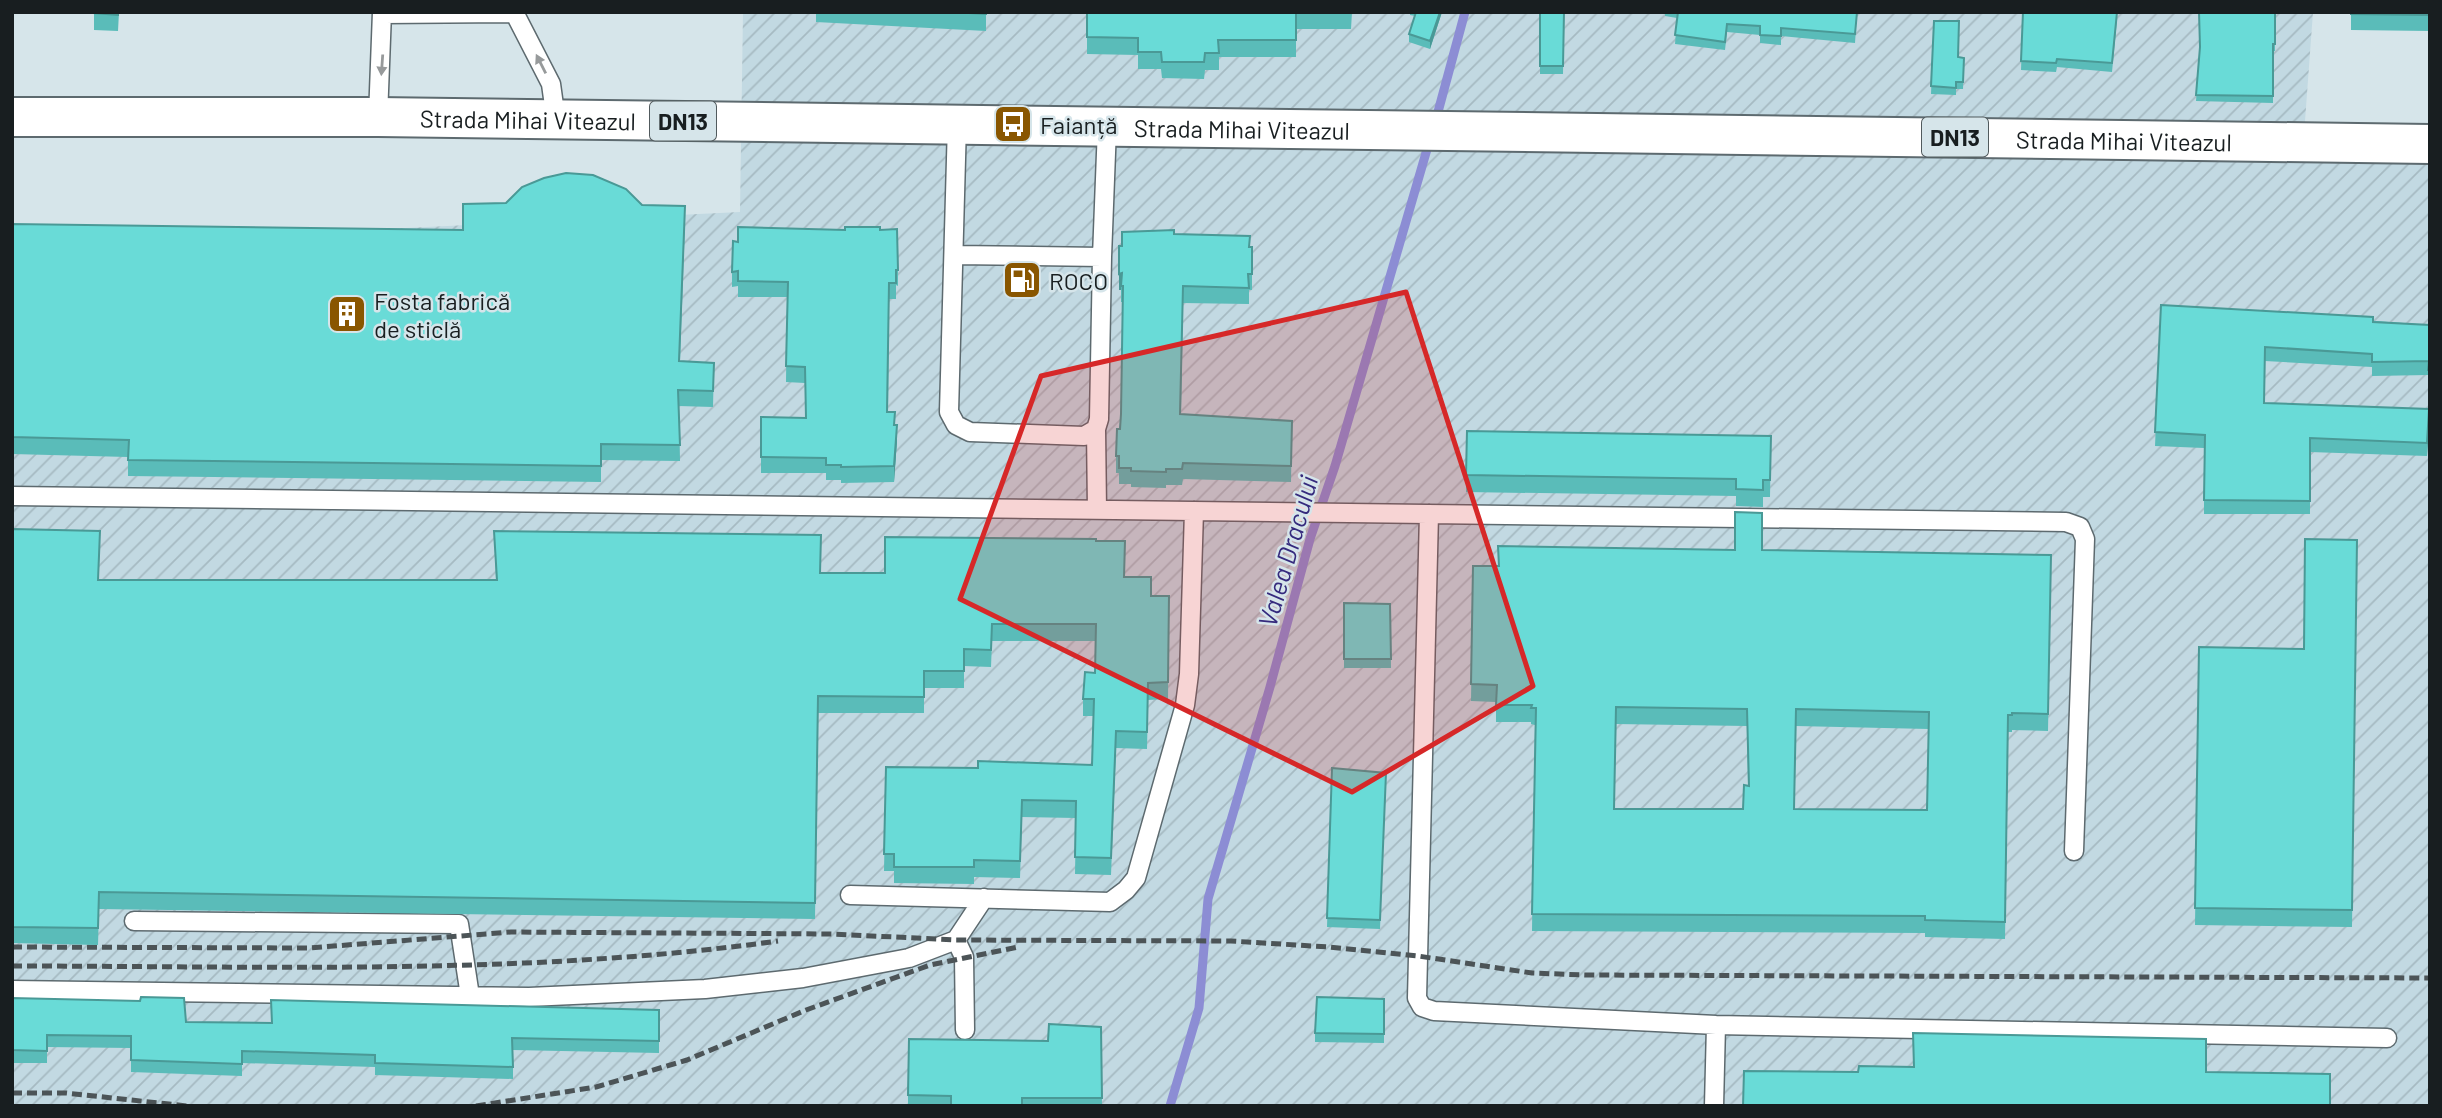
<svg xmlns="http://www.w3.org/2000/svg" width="2442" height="1118" font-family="Barlow,sans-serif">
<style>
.industrial{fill:url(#industrial-furrows)}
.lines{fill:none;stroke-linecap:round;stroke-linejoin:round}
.stream{stroke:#8c8dd4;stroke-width:9}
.lane-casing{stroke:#5d6a6f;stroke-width:21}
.highway-casing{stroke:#5d6a6f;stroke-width:42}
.lane{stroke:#fff;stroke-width:18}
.highway{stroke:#fff;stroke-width:38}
.rail{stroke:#4c5457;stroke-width:5;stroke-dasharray:10 5;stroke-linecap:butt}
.wall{fill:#5abcb9;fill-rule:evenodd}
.shaded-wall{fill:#4a9996}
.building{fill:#69dbd7;stroke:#4a9996;stroke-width:2;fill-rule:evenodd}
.oneway{fill:#979a9b}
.marked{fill:#d62828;fill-opacity:0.2;stroke:#d62828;stroke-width:5;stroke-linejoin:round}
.labels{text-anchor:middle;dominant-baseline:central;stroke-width:5;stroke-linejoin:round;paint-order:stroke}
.shield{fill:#d6e5ea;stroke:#515a5d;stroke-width:2}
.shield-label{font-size:23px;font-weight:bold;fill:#181e20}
.street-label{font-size:24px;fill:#181e20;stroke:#d6e5ea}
.poi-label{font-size:24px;fill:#181e20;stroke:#d6e5ea;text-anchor:start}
.water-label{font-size:26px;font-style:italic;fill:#352a7d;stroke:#d6e5ea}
</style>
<defs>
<pattern id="industrial-furrows" width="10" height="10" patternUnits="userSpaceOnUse" patternTransform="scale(1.75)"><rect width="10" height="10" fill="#c2d9e2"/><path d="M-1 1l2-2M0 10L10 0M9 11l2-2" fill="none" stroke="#a6bac2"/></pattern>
</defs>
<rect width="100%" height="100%" fill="#d6e5ea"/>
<!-- industrial -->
<path class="industrial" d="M743,12H2313L2302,162L2430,163V1106H12V247L740,212Z"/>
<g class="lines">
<!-- stream -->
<path class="stream" d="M1435,123L1465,12
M1170,1106L1199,1008L1208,899L1270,687L1310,539L1335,466L1430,139"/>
<defs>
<path id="lane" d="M514,12L551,84L556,120
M383,14L514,13
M378,117L382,12
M957,123L949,412L956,425L970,432L1084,436L1096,429L1099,419L1102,257L1107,127
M955,255L1102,257
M1096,429L1097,510
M12,496L2066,522L2080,527L2085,539L2074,851
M1429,514L1417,998L1422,1007L1434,1011L1716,1025L2387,1038
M850,895L1110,902L1126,890L1136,878L1185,705L1189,674L1194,511
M134,921L459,924L470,996
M956,940L964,957L965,1030
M12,990L529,997L705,989L803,978L909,958L956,940L984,898
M1714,1106L1716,1025"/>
<g id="highway">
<path id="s1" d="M12,117H378L2430,144"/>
</g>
</defs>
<!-- lane casing -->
<use href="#lane" class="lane-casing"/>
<!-- highway casing -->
<use href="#highway" class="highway-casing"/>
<!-- lane -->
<use href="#lane" class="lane"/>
<!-- highway -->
<use href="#highway" class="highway"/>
<!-- rail -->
<path class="rail" d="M12,947L309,948L511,932L832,934L956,940L1231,941L1329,947L1418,956L1532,973L1586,975L2430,978
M12,966C268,966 524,976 778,941
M12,1093H66L187,1106
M476,1106L596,1087L687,1060L806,1010L930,965L1018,947"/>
</g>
<!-- wall -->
<path class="wall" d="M94,12H119L118,31L94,30Z
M177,12H298V14Z
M816,12H986V31L816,22Z
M1087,12H1352L1351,29H1296V57H1219V70H1205L1204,79L1162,78L1161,69H1138V55L1087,54Z
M1410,12H1442L1430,49L1409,42V34L1415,16L1410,15Z
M1540,12H1564L1563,74H1540Z
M1665,12H1857L1855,43L1781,36V45L1760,43V35L1727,32L1725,50L1675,44L1677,18L1665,16Z
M2023,12L2117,20L2112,72L2057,67L2056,72L2021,70Z
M2275,12V51H2273V103L2196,101L2200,48Z
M2351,12H2430V31L2351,30Z
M1934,21L1958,57L1964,58L1963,89H1956V95L1931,94Z
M642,205L685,223L680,361L714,363L713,407L679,406L680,461L601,460V482L128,476V457L12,454V224L463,230Z
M845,230H880L898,270V286L896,285V299H889L888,412L895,425L897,440L894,482L841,483V480H826V473H761V417L806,418L805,383L786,382L787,297H738V286L732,287V272L738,242Z
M1174,234L1252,247V290H1249V304L1183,303L1181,414L1292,421L1291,482L1183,479L1182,485H1166V488L1131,487V484H1119V473H1116V456L1121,414L1123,302H1121V290H1119V246Z
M2161,305L2430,325V384H2428V375L2372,376V367L2265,361L2264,403L2429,422L2427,456L2310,452V514H2204V448L2155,446Z
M1467,431L1771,436L1770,497H1763V507L1736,506V496L1466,492Z
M12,529L100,548L98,580H496L494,531L821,573H885L1096,541L1124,577L1151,596H1169L1168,699L1148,700L1147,749L1116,748L1111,875L1075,874L1076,818L1022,817L1020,878L974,877V884L894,883V871H884L886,767L978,768L1092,765L1093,716H1083V699L1095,673V641H992L991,667L964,666V688H924V713H818L815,919L99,909L98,945L12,943Z
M2357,540L2352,927L2195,925L2199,647L2304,649Z
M1735,550L2051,555L2048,731L2012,730V732H2008L2005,939L1925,937V933L1532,931L1535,725L1531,724V722H1496V702L1471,701L1473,566H1498ZM1616,724L1747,726L1748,786L1743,809H1614ZM1796,726L1929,729L1927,810L1794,809Z
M1344,603L1390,604L1391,668H1344Z
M1332,768L1386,773L1380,929L1327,927Z
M12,998L186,1022L272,1023L659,1010V1053L513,1050V1079L375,1075V1067L242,1063V1076L131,1072V1048L47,1047V1063H12Z
M1384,999V1043L1315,1042V1033Z
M1101,1027L1102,1106H908V1095L1048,1041Z"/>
<!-- shaded-wall -->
<path class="shaded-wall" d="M1440,12H1442L1430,49V41Z
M1122,273L1121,290H1119V274Z
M2429,409V422L2427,456V443Z
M897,425V440L894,482V466Z"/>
<!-- building -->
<path class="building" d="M94,12H118V15L94,13Z
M951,12H986V14Z
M1087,12H1296V40H1218L1219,53H1205L1204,62H1162L1161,52H1138V38L1087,37Z
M1416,12H1440L1430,41L1409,34Z
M1540,12H1564L1563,66H1540Z
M1678,12H1857L1855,34L1781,28V36L1760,35V26L1727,24L1725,42L1675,35Z
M2023,12H2117L2112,63L2057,59L2056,63L2021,61Z
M2199,12H2275V44H2273V96L2196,95L2200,47Z
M2351,12H2430V15L2351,14Z
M1934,21H1959L1958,57L1964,58L1963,82H1956V88L1931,86Z
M566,173L593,175L626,189L642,205L685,206L679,361L714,363L713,391L678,390L680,445L601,444V466L128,460L129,440L12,437V224L463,230V204L506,203L522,187L544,178Z
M738,227L845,230V227H880V230L897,229L898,270H896V283H889L887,412H895L894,425H897L894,466L841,467V465H826V458L761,457V417L806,418L805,367L786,366L788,282L738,281V271L732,272L733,241L738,242Z
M1174,230V234L1250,236L1249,247H1252V274H1248L1249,288L1183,286L1180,414L1292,421L1291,466L1183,463L1182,469H1166V472L1131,471V468H1119V456H1116L1117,429H1120L1121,414L1123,286H1121L1122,273L1119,274V246H1122V232Z
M2161,305L2373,317V322L2430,325V370H2428L2429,361L2372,362V354L2265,347L2264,403L2429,409L2427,443L2310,438V501L2204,500L2205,435L2155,432Z
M1467,431L1771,436L1770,480H1763V490L1736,489V479L1466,475Z
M1735,512L1762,513V550L2051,555L2048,714L2012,713V715H2008L2005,922L1925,920V916L1532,914L1536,708H1531L1532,705H1496L1497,685L1471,684L1473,566H1499L1498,546L1735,550ZM1616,707L1747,709L1749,786L1744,785L1743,809H1614ZM1796,709L1929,712L1927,810L1794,809Z
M12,529L100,531L98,580H497L494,531L821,535L820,573H885V537L1096,539V541H1125L1124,577H1151V596H1169L1168,682L1148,683L1147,732L1116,731L1111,858L1075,857L1076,801L1022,800L1020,861L974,860V867H894V854H884L886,767L978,768V761L1092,765L1094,699H1083L1085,672L1095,673L1096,624H992L991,650L964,649V671H924V697L818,696L815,903L99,892L98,928L12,927Z
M2305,539L2357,540L2352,910L2195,908L2199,647L2304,649Z
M1344,603L1390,604L1391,659H1344Z
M1332,768L1386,773L1380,920L1327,918Z
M141,997L184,998L186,1022L272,1023L271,1000L659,1010V1041L512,1038L513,1067L375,1063V1055L242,1051V1064L131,1060V1036L47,1035V1051L12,1050V998L140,1001Z
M1317,997L1384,999V1034L1315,1033Z
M1049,1024L1101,1027L1102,1098H1022V1106H951V1096L908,1095L909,1039L1048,1041Z
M1913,1033L2206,1039V1072L2330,1074V1106H1743L1744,1071L1858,1072L1859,1066L1914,1067Z"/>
<!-- one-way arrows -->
<defs><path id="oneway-solid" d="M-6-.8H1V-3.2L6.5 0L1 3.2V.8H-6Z" transform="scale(1.75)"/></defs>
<g class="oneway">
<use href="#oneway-solid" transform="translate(541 64) rotate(-117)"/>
<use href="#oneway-solid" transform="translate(382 65) rotate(94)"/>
</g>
<!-- marked area -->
<path class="marked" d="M1406,292L1533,686L1352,792L960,599L1041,376Z"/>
<!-- icons -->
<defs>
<symbol id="bus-square" viewBox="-11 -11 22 22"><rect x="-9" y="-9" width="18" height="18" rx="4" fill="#895600" stroke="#d6e5ea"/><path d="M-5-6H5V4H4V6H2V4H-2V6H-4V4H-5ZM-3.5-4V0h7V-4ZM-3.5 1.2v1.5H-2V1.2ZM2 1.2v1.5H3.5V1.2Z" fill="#fff"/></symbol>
<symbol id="fuel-square" viewBox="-11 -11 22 22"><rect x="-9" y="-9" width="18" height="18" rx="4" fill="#895600" stroke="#d6e5ea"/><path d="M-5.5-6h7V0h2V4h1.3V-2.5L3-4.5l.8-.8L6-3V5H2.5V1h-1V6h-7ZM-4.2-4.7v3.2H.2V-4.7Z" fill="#fff"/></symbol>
<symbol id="building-square" viewBox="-11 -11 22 22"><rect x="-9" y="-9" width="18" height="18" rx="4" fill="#895600" stroke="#d6e5ea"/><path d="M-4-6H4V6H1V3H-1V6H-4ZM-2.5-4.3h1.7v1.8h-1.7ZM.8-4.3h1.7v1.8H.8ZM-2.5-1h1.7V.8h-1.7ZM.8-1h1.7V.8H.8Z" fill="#fff"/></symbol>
</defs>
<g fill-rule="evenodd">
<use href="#bus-square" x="991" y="102" width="44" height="44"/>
<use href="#fuel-square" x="1000" y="258" width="44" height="44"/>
<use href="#building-square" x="325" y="292" width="44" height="44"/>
</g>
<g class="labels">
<!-- shield labels -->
<g class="shield">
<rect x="650" y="101.5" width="66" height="39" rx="5"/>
<rect x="1922" y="117.5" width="66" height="39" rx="5"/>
</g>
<g class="shield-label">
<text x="683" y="121">DN13</text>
<text x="1955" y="137">DN13</text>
</g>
<!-- street labels -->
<g class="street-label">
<text stroke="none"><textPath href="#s1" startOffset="516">Strada Mihai Viteazul</textPath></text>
<text stroke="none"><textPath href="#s1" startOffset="1230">Strada Mihai Viteazul</textPath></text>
<text stroke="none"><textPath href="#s1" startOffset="2112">Strada Mihai Viteazul</textPath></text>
</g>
<!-- poi labels -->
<g class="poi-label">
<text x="1040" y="124">Faianță</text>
<text x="1049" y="280">ROCO</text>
<text x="374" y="300">Fosta fabrică<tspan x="374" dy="28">de sticlă</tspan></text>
</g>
<!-- water labels -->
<g class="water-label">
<text transform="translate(1287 551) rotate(-74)">Valea Dracului</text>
</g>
</g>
<!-- border -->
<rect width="2442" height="1118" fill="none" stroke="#181e20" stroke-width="28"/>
</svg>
